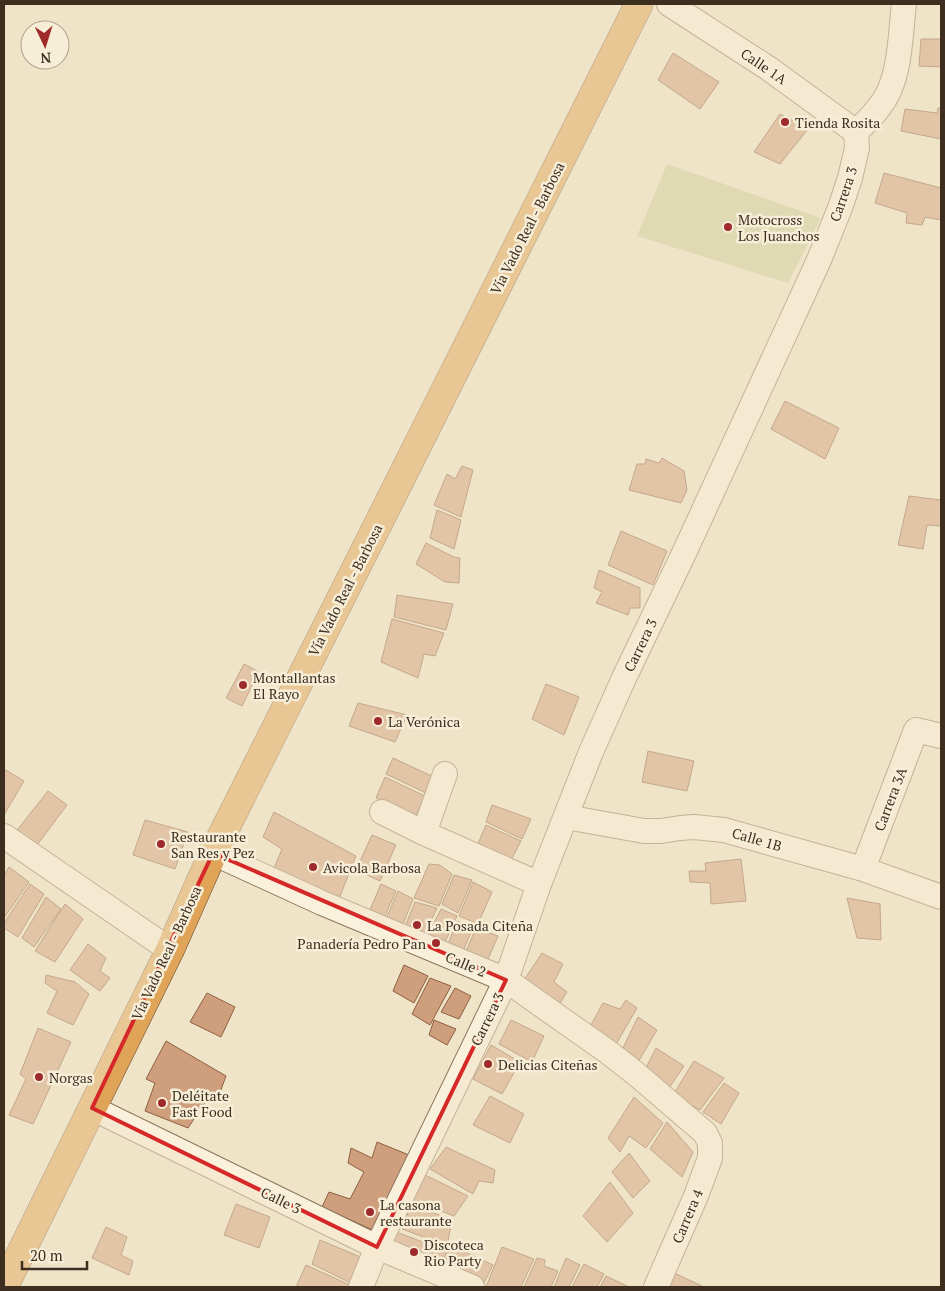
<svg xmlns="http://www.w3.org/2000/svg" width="945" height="1291" font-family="'PT Serif',serif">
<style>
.green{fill:#c9cf9b}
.building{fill:#cf9f7d;stroke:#8d5f41}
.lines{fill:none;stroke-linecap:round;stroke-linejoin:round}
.street-casing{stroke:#8d765c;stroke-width:26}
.highway-casing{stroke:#5b4430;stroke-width:29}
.street{stroke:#faf1dc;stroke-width:24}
.highway{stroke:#e0a458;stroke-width:28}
.marked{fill:none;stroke:#d62828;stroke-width:4;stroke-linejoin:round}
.poi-dot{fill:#9e2a2b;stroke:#f7eed8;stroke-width:2}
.labels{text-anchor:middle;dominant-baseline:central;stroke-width:5;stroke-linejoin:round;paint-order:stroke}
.street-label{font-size:14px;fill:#3d2e20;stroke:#f7eed8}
.poi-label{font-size:14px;fill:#3d2e20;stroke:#f7eed8;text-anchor:start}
</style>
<rect width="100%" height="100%" fill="#f0e4c8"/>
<!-- green -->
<path class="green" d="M667,164L821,218L788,283L637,236Z"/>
<!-- building -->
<path class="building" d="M921,39H941V67L919,66Z
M673,53L719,82L700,109L658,80Z
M938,108H941V139L901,131L905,109L937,113Z
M780,114L808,129L780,164L754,152Z
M884,173L941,188V220L925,217L922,225L906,223L907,213L875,203Z
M785,401L839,428L825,459L771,429Z
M662,458L684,471L687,490L681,503L629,490L637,464H645L646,459L659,463Z
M462,466L473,470L461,517L434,505L447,474L455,479Z
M909,496L941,500V526L927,525L923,549L898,545Z
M437,510L461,520L454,549L430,538Z
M621,531L667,551L653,585L608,565Z
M426,543L454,557L460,558L459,583L445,582L416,564Z
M599,570L640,588V608H630L628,615L596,603L602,592L594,588Z
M397,595L453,604L446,630L394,617Z
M392,619L444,633L435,656L424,654L418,678L381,662Z
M244,664L259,672L242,706L226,698Z
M546,684L579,697L564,735L532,719Z
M358,703L407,715L395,742L349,726Z
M648,751L694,761L687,791L642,782Z
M393,758L436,778L428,794L386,774Z
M6,770L24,781L4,815V773Z
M385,777L425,796L415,818L376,798Z
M48,791L67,805L34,849L14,834Z
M492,805L531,819L522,839L486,822Z
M274,812L356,856L336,906L270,878L282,849L263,837Z
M145,820L188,832L175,869L133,855Z
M486,825L521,841L511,860L477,846Z
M372,835L396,845L380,881L356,870Z
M741,859L746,901L711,904L710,883L690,882L689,871H706L705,863Z
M429,864L440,865L452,874L439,906L414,898Z
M9,867L29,882L4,918V875Z
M454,875L472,880L458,913L442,904Z
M473,882L492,892L478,924L459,916Z
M30,884L44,894L18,937L4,928V923Z
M381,884L396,891L381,925L366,919Z
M398,891L413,899L399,934L383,926Z
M46,897L61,909L34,947L22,938Z
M847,898L880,904L881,940L857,938Z
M415,902L437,908L421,942L401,936Z
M65,904L83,919L55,962L35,951Z
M441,909L457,916L441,951L424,942Z
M457,921L473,928L459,960L445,952Z
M476,928L498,936L484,968L462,960Z
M88,944L106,958L100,971L110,978L100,991L70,970Z
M542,953L563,964L554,982L567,992L556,1010L520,986Z
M404,965L428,976L414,1003L393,991Z
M46,975L75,982L89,994L73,1025L47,1013L57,991L45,983Z
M430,978L451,986L430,1025L412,1014Z
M455,988L471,996L459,1019L441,1012Z
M207,993L235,1007L221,1037L190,1022Z
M626,1000L637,1008L615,1046L587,1032L603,1003L620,1009Z
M638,1017L657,1030L637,1064L622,1050Z
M434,1020L456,1029L447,1045L429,1035Z
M511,1020L544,1036L532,1062L499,1044Z
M38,1028L71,1042L33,1124L9,1115L26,1079L20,1074Z
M166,1041L226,1076L219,1095H210L188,1128L145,1111L155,1083L146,1079Z
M491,1045L520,1062L502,1094L473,1079Z
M656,1048L684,1066L665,1094L643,1074Z
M694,1061L724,1078L700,1110L673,1095Z
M724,1083L739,1093L721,1124L703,1112Z
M490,1096L524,1114L510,1143L473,1125Z
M634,1097L663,1123L646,1148L629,1136L620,1152L608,1138Z
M667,1122L693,1152L682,1177L650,1149Z
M377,1142L409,1155L375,1231L322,1207L329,1192L350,1199L364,1172L348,1163L351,1148L372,1158Z
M446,1147L495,1170L493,1183L479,1181L473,1194L430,1169Z
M629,1153L650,1181L633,1198L612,1172Z
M425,1175L468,1196L454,1216L413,1200Z
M610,1182L633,1213L607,1242L583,1216Z
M236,1204L270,1217L259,1248L224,1235Z
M411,1204L452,1220L447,1246L402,1229Z
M106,1227L127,1237L121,1255L133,1261L129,1275L92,1258Z
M396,1232L447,1251L440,1269L388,1251Z
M320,1240L363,1258L353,1284L312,1264Z
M451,1245L493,1265L482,1287L442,1269Z
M502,1247L534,1259L521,1287H486Z
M537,1258L545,1260L544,1266L558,1271L551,1287H524Z
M566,1258L580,1265L569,1287H554Z
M584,1264L604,1274L597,1287H572Z
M306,1265L350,1285L349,1287H296Z
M672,1272L704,1287H667Z
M606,1276L629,1287H600Z"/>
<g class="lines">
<defs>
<path id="street" d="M669,4L768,68L856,132
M382,812L424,833L539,884
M566,817L644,831H661L680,828L694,827L724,830L863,869L941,897
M424,833L445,774
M4,836L170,950
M213,853L322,903L506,980L608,1052L635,1073L705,1133L710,1143V1158L696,1196L656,1287
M863,869L916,730L941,736
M92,1108L377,1247L472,1287
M361,1287L377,1247L506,980L539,884L591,752L624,678L685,551L819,260L840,208L850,178L857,148L856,132C864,124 873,116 880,106C901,80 900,36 904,4"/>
<path id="highway" d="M4,1287L170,950L213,853L639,4"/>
</defs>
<!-- street casing -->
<use href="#street" class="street-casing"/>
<!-- highway casing -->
<use href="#highway" class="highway-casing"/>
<!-- street -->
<use href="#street" class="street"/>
<!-- highway -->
<use href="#highway" class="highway"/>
</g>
<!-- marked area -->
<path d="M0 0H945V1291H0ZM213,853L506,980L377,1247L92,1108Z" fill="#f0e4c8" fill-opacity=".55" fill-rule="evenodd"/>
<path class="marked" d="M213,853L506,980L377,1247L92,1108Z"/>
<!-- markers -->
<g class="poi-dot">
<circle cx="785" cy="122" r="5"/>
<circle cx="728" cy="227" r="5"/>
<circle cx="243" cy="685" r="5"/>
<circle cx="378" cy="721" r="5"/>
<circle cx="161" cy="844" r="5"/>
<circle cx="313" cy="867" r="5"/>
<circle cx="417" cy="925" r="5"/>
<circle cx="436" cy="943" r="5"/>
<circle cx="488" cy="1064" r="5"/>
<circle cx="39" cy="1077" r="5"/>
<circle cx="162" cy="1103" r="5"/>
<circle cx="370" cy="1212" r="5"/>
<circle cx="414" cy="1252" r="5"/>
</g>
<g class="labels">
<!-- street labels -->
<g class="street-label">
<text transform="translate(764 66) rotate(34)">Calle 1A</text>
<text transform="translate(843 194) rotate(-71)">Carrera 3</text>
<text transform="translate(527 228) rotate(-63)">Vía Vado Real - Barbosa</text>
<text transform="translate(345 590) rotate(-63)">Vía Vado Real - Barbosa</text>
<text transform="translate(640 645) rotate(-64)">Carrera 3</text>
<text transform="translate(890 799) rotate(-69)">Carrera 3A</text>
<text transform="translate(757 839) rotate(16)">Calle 1B</text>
<text transform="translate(166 953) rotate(-65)">Vía Vado Real - Barbosa</text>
<text transform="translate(466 964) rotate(23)">Calle 2</text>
<text transform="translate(487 1019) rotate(-64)">Carrera 3</text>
<text transform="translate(281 1200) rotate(26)">Calle 3</text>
<text transform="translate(687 1216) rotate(-67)">Carrera 4</text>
</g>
<!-- poi labels -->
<g class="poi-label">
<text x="795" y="122">Tienda Rosita</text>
<text x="738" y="219">Motocross<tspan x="738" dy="16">Los Juanchos</tspan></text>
<text x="253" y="677">Montallantas<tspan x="253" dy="16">El Rayo</tspan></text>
<text x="388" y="721">La Verónica</text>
<text x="171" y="836">Restaurante<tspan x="171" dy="16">San Res y Pez</tspan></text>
<text x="323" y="867">Avicola Barbosa</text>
<text x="427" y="925">La Posada Citeña</text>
<text x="426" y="943" text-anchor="end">Panadería Pedro Pan</text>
<text x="498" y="1064">Delicias Citeñas</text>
<text x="49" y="1077">Norgas</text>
<text x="172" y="1095">Deléitate<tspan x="172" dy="16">Fast Food</tspan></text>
<text x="380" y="1204">La casona<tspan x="380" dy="16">restaurante</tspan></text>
<text x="424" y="1244">Discoteca<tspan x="424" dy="16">Rio Party</tspan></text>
</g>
</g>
<!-- border -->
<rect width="945" height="1291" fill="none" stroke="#3d2e20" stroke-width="10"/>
<!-- north arrow -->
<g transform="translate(45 45) rotate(176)"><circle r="24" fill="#f7eed8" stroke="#ada18e"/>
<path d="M0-4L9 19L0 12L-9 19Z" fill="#9e2a2b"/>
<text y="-8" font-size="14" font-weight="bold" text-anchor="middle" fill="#3d2e20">N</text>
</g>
<!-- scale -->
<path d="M22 1261v8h65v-8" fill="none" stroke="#3d2e20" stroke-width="2.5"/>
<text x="30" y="1261" font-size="15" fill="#3d2e20" stroke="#f7eed8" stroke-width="4" paint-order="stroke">20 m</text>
</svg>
